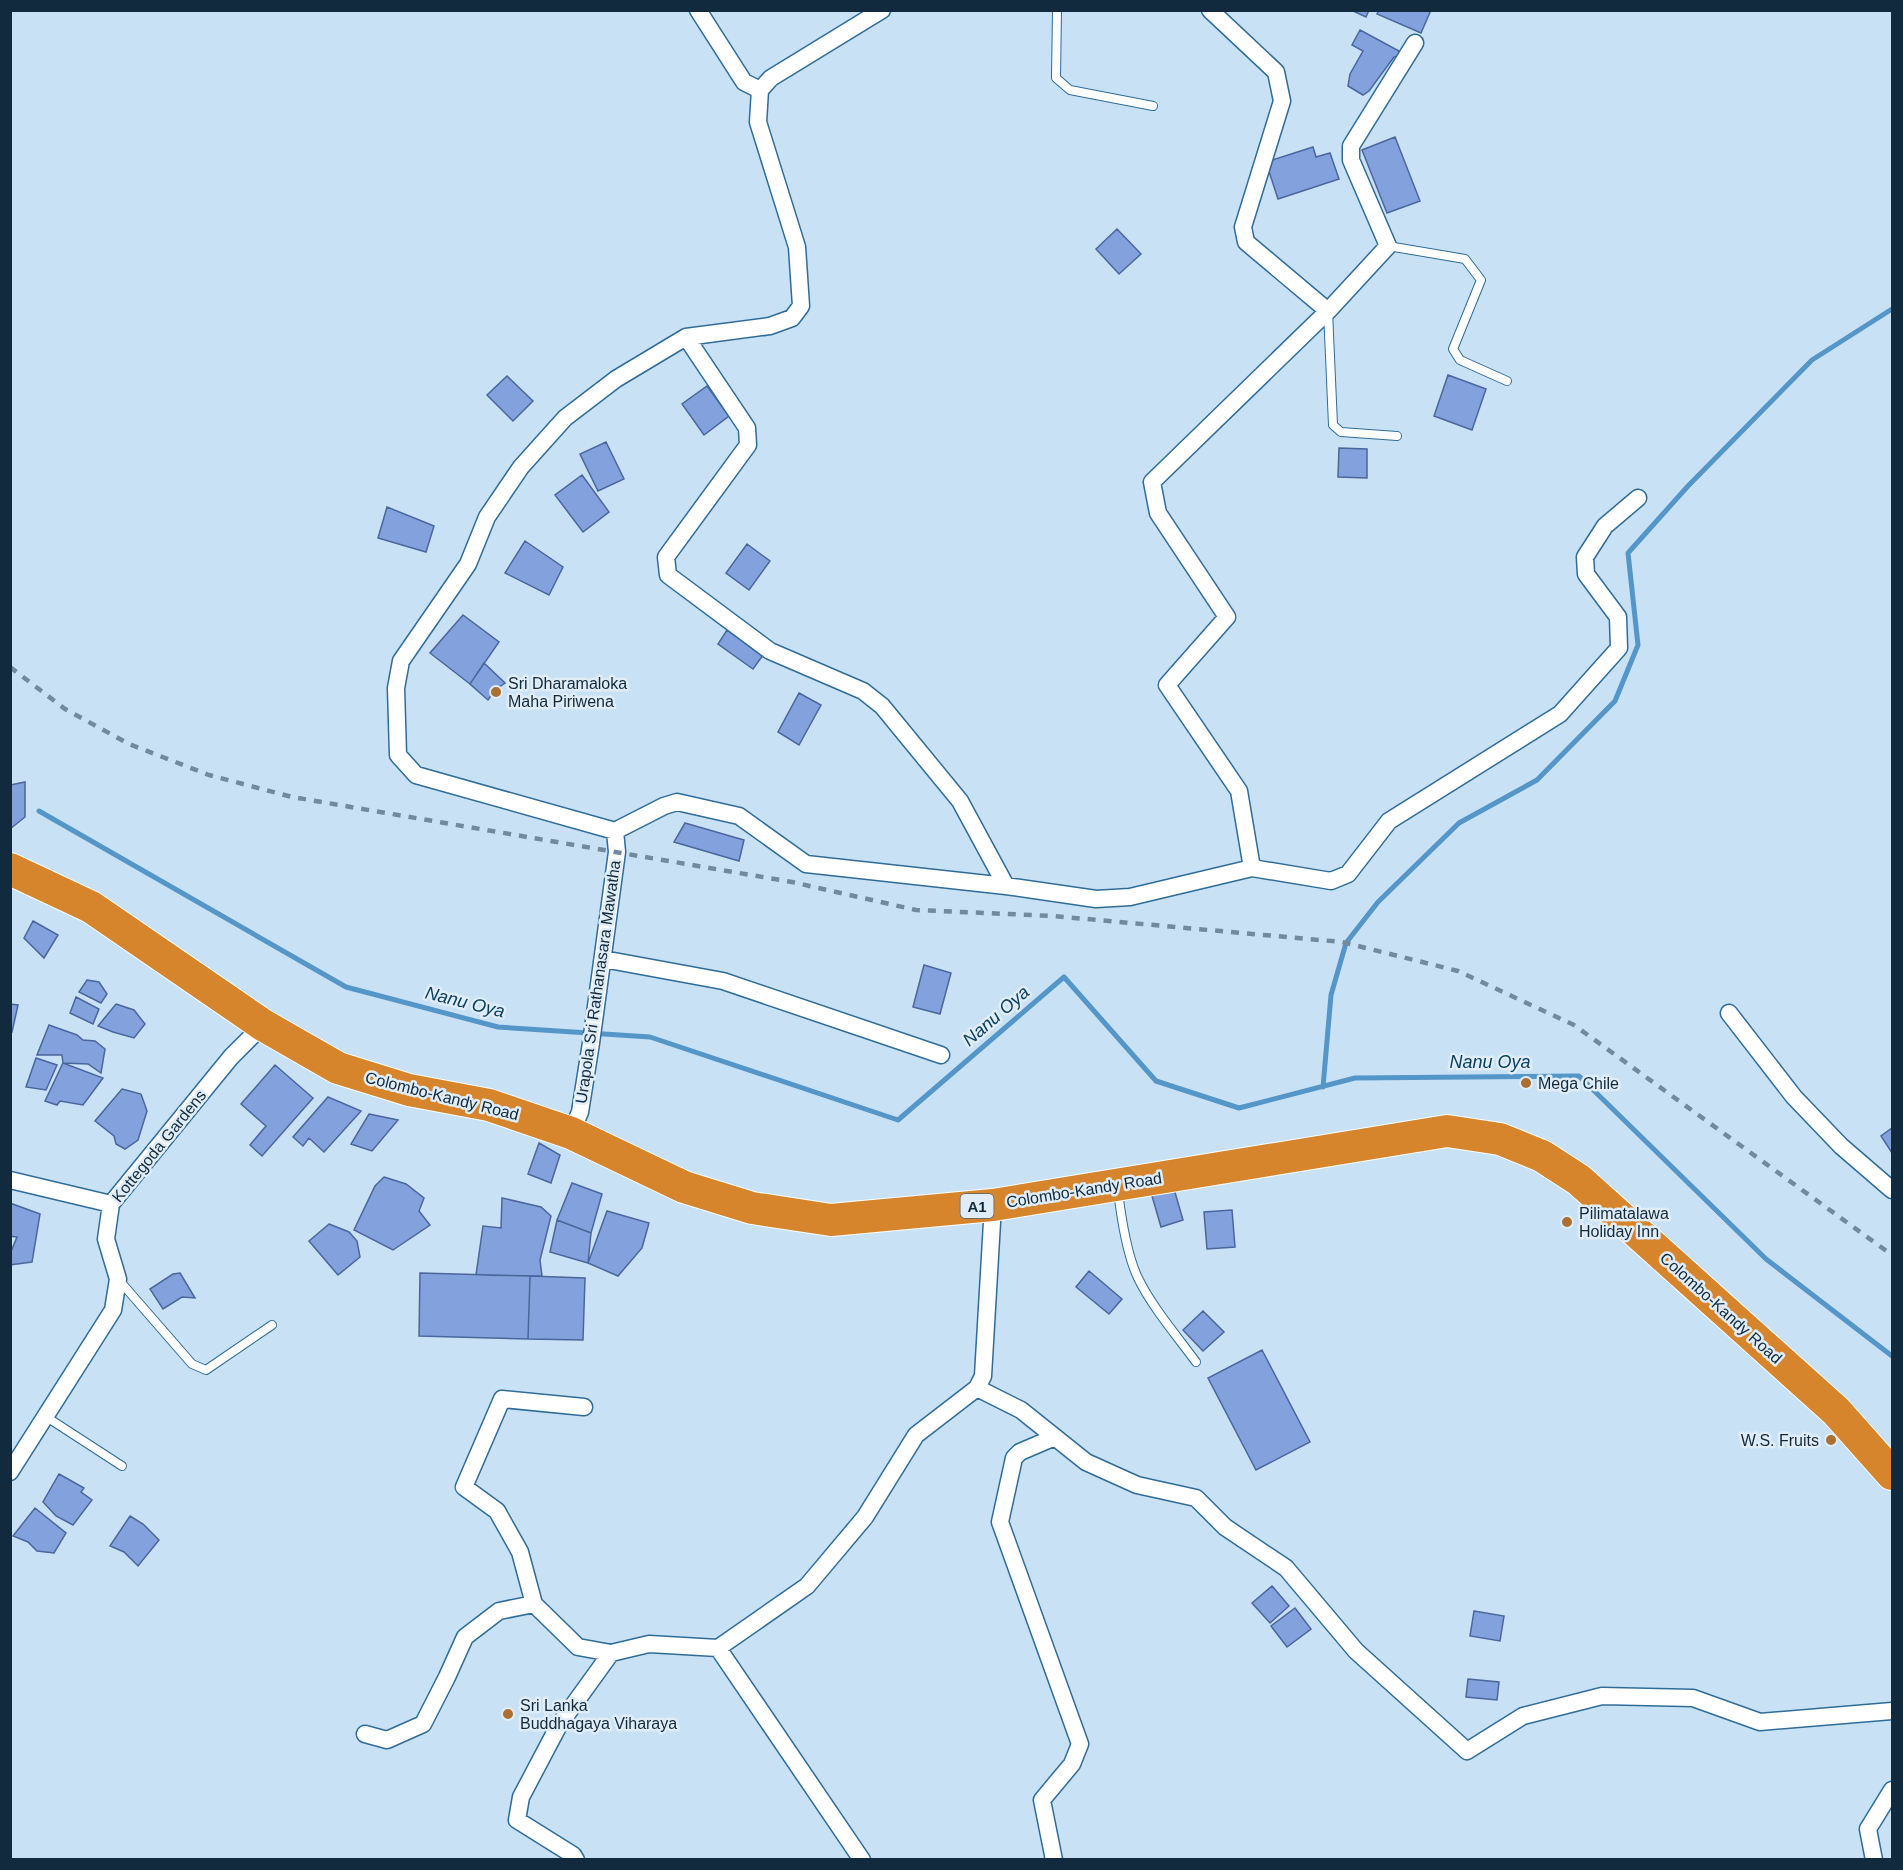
<svg xmlns="http://www.w3.org/2000/svg" width="1903" height="1870" font-family="Helvetica,sans-serif">
<style>
.lines{fill:none;stroke-linecap:round;stroke-linejoin:round}
.stream{stroke:#5596c8;stroke-width:5}
.building{fill:#83a2dd;stroke:#4a669d;stroke-width:1.5}
.lane-casing{stroke:#2f6c98;stroke-width:10}
.street-casing{stroke:#2f6c98;stroke-width:19}
.highway-casing{stroke:#fff;stroke-width:34}
.lane{stroke:#fff;stroke-width:8}
.street{stroke:#fff;stroke-width:16}
.highway{stroke:#d6852c;stroke-width:32}
.rail{stroke:#718a9d;stroke-width:4.5;stroke-dasharray:8 8;stroke-linecap:butt}
.poi-dot{fill:#ab6f32;stroke:#e0ecf6;stroke-width:2}
.labels{text-anchor:middle;dominant-baseline:central;stroke-width:5;stroke-linejoin:round;paint-order:stroke}
.shield{fill:#e0ecf6;stroke:#4f6474;stroke-width:1.5}
.shield-label{font-size:15px;font-weight:bold;fill:#112a3d}
.poi-label{font-size:16px;fill:#112a3d;stroke:#e0ecf6;text-anchor:start}
.street-label{font-size:16px;fill:#112a3d;stroke:#e0ecf6}
.water-label{font-size:18px;font-style:italic;fill:#0a3f61;stroke:#e0ecf6}
</style>
<rect width="100%" height="100%" fill="#c9e1f5"/>
<g class="lines">
<!-- stream -->
<path class="stream" d="M39,811L346,987L498,1027L650,1037L898,1120L1064,977L1156,1081L1239,1108L1355,1078L1579,1076L1766,1259L1892,1356
M1323,1087L1331,995L1346,943L1378,902L1459,823L1537,780L1615,701L1638,645L1628,553L1688,486L1812,360L1892,309"/>
</g>
<!-- building -->
<path class="building" d="M1351,10H1369L1366,17Z
M1379,10H1431L1421,33L1377,14Z
M1360,30L1399,51L1400,56L1394,57L1369,91L1363,95L1348,86L1350,74L1363,51L1352,45Z
M1395,137L1420,201L1387,213L1362,150Z
M1313,147L1316,157L1330,153L1339,179L1278,199L1266,162Z
M1117,229L1141,254L1119,274L1096,249Z
M1448,375L1486,389L1472,430L1434,416Z
M507,376L533,401L513,421L487,395Z
M707,386L729,416L704,435L682,404Z
M606,442L624,479L598,491L580,454Z
M1339,448L1367,449V478L1338,477Z
M582,475L609,512L583,532L555,495Z
M387,507L434,526L426,552L378,538Z
M525,541L563,567L549,595L505,573Z
M747,544L770,561L749,590L726,573Z
M463,615L499,642L470,684L430,653Z
M727,630L763,655L753,669L718,644Z
M484,663L505,683L495,690L488,700L470,684Z
M799,693L821,705L799,745L778,732Z
M25,782V817L10,829V785Z
M685,823L744,840L739,861L674,842Z
M33,921L58,935L44,958L24,938Z
M924,965L951,973L940,1014L913,1007Z
M87,980L99,982L107,994L101,1003L79,992Z
M76,997L99,1009L93,1024L70,1013Z
M10,1004L18,1005L12,1032H10Z
M116,1004L134,1010L145,1024L134,1038L113,1032L98,1026Z
M49,1025L77,1035L83,1040L95,1041L105,1049L101,1073L88,1064L63,1063L62,1055H37Z
M36,1058L57,1065L46,1090L26,1087Z
M63,1063L103,1078L83,1105L60,1101L57,1105L45,1101Z
M275,1065L313,1098L262,1156L250,1145L266,1126L241,1104Z
M122,1089L141,1094L147,1111L138,1140L125,1149L116,1144L114,1136L95,1121Z
M328,1097L361,1111L324,1152L309,1138L303,1146L293,1137Z
M369,1114L398,1120L372,1151L351,1144Z
M1892,1128V1153L1881,1136Z
M539,1143L560,1155L551,1183L528,1174Z
M384,1177L406,1184L424,1198L419,1211L430,1225L393,1250L354,1230L375,1186Z
M572,1183L602,1194L591,1233L557,1220Z
M1174,1189L1183,1220L1161,1227L1152,1196Z
M502,1198L541,1207L551,1216L540,1260L542,1276L476,1275L483,1226L501,1228Z
M10,1203L40,1214L32,1262L10,1265V1254L17,1237L10,1236Z
M1232,1210L1235,1247L1207,1249L1204,1212Z
M607,1211L649,1223L642,1248L618,1276L588,1263Z
M557,1220L591,1233L588,1263L550,1252Z
M329,1224L349,1232L357,1241L360,1257L338,1275L309,1241Z
M1089,1271L1122,1299L1109,1314L1076,1287Z
M180,1273L195,1298L182,1297L163,1309L150,1289L173,1274Z
M420,1273L530,1276L528,1339L419,1336Z
M530,1276L585,1278L583,1340L528,1339Z
M1203,1311L1224,1332L1203,1351L1183,1330Z
M1262,1350L1310,1442L1256,1470L1208,1378Z
M59,1474L84,1488L81,1492L92,1500L73,1525L56,1516L43,1502Z
M35,1508L66,1533L54,1553L37,1551L28,1542L13,1536Z
M130,1516L143,1524L159,1540L138,1566L124,1552L110,1546Z
M1272,1586L1289,1606L1270,1623L1252,1603Z
M1295,1608L1311,1629L1287,1647L1271,1626Z
M1474,1611L1504,1616L1500,1641L1470,1636Z
M1468,1679L1499,1682L1497,1700L1466,1697Z"/>
<g class="lines">
<defs>
<path id="lane" d="M1057,10L1056,78L1070,90L1153,106
M1388,246L1465,259L1481,280L1453,349L1460,360L1507,381
M1328,311L1333,425L1341,432L1397,436
M1118,1191C1121,1216 1127,1255 1138,1278C1152,1307 1177,1336 1196,1362
M118,1279L192,1364L206,1370L272,1325
M45,1416L122,1466"/>
<path id="street" d="M698,10L744,82L760,90
M1210,10L1276,72L1282,101L1243,227L1246,242L1328,311
M686,337L747,428L748,445L666,557L668,575L770,651L863,691L882,706L960,801L1006,886
M615,831L664,806L677,802L739,816L806,864L1006,886L1096,899L1130,897L1252,868L1331,881L1348,874L1389,821L1560,714L1619,648L1618,617L1586,574L1585,557L1605,526L1638,498
M1252,868L1239,791L1167,685L1227,617L1158,513L1152,482L1328,311L1388,246L1351,160V146L1415,43
M603,959L723,981L941,1055
M1729,1013L1794,1097L1841,1146L1892,1190
M571,1133L580,1112L591,1043L617,852L615,831L416,775L398,755L396,688L401,661L468,564L487,517L521,467L565,418L616,379L686,337L770,326L792,318L801,306L797,247L758,122L760,90L771,78L882,10
M10,1180L111,1204
M977,1388L1021,1410L1086,1462L1137,1485L1196,1498L1225,1527L1286,1568L1356,1651L1467,1751L1523,1716L1602,1696L1693,1698L1760,1722L1892,1711
M584,1407L502,1399L464,1487L497,1511L520,1552L534,1604L578,1647L611,1653
M10,1472L113,1310L118,1279L106,1239L111,1204L231,1057L263,1025
M718,1648L862,1860
M365,1734L387,1740L423,1724L447,1677L465,1637L499,1611L534,1604
M576,1860L573,1855L517,1820L521,1797L559,1725L611,1653L649,1644L718,1648L807,1586L865,1517L916,1435L977,1388L983,1376L993,1205
M1054,1860L1042,1800L1072,1764L1080,1744L1000,1522L1014,1458L1020,1452L1055,1437
M1874,1860L1868,1829L1892,1790"/>
<path id="highway" d="M10,869L91,907L263,1025L338,1068L409,1090L489,1105L571,1133L684,1187L752,1208L831,1220L993,1205L1447,1131L1500,1139L1542,1156L1579,1180L1836,1411L1892,1474"/>
</defs>
<!-- lane casing -->
<use href="#lane" class="lane-casing"/>
<!-- street casing -->
<use href="#street" class="street-casing"/>
<!-- highway casing -->
<use href="#highway" class="highway-casing"/>
<!-- lane -->
<use href="#lane" class="lane"/>
<!-- street -->
<use href="#street" class="street"/>
<!-- highway -->
<use href="#highway" class="highway"/>
<!-- rail -->
<path class="rail" d="M10,667L65,709L129,744L209,775L292,797L792,882L916,910L1053,916L1342,942L1458,971L1574,1025L1892,1255"/>
</g>
<!-- markers -->
<g class="poi-dot">
<circle cx="496" cy="692" r="6"/>
<circle cx="1526" cy="1083" r="6"/>
<circle cx="1567" cy="1222" r="6"/>
<circle cx="1831" cy="1440" r="6"/>
<circle cx="508" cy="1714" r="6"/>
</g>
<g class="labels">
<!-- shield labels -->
<rect class="shield" x="960.5" y="1194" width="33" height="24" rx="4.5"/>
<g class="shield-label">
<text x="977" y="1206">A1</text>
</g>
<!-- poi labels -->
<g class="poi-label">
<text x="508" y="683">Sri Dharamaloka<tspan x="508" dy="18">Maha Piriwena</tspan></text>
<text x="1538" y="1083">Mega Chile</text>
<text x="1579" y="1213">Pilimatalawa<tspan x="1579" dy="18">Holiday Inn</tspan></text>
<text x="1819" y="1440" text-anchor="end">W.S. Fruits</text>
<text x="520" y="1705">Sri Lanka<tspan x="520" dy="18">Buddhagaya Viharaya</tspan></text>
</g>
<!-- street labels -->
<g class="street-label">
<text transform="translate(598 982) rotate(-82)">Urapola Sri Rathanasara Mawatha</text>
<text transform="translate(442 1096) rotate(14)">Colombo-Kandy Road</text>
<text transform="translate(159 1146) rotate(-51)">Kottegoda Gardens</text>
<text transform="translate(1084 1190) rotate(-9)">Colombo-Kandy Road</text>
<text transform="translate(1721 1308) rotate(42)">Colombo-Kandy Road</text>
</g>
<!-- water labels -->
<g class="water-label">
<text transform="translate(465 1002) rotate(14)">Nanu Oya</text>
<text transform="translate(996 1016) rotate(-41)">Nanu Oya</text>
<text x="1490" y="1062">Nanu Oya</text>
</g>
</g>
<!-- border -->
<rect width="1903" height="1870" fill="none" stroke="#112a3d" stroke-width="24"/>
</svg>
